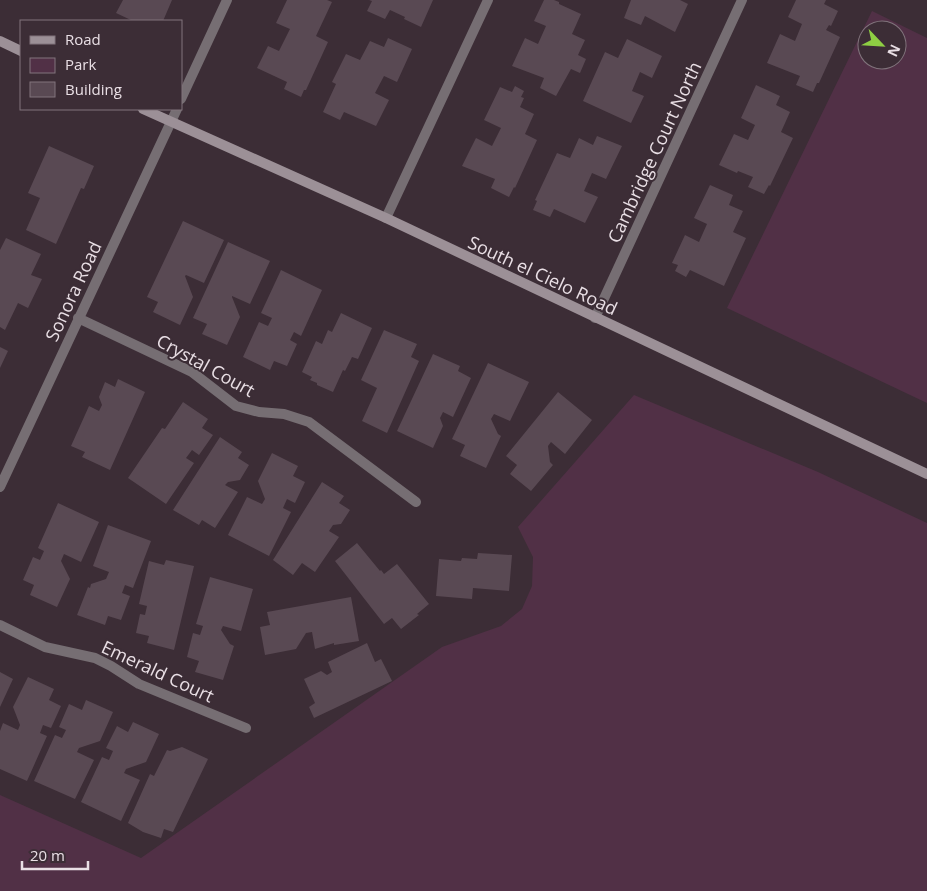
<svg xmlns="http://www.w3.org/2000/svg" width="927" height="891" font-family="'Open Sans',sans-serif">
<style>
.green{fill:#513046;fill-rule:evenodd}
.building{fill:#594953}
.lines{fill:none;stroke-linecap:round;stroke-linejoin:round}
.street{stroke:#766e73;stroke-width:10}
.secondary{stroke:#9c9097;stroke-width:10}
.labels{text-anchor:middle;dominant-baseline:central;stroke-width:4;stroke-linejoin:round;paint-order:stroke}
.street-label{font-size:18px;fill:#e9dfe5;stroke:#3c2d36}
</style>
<rect width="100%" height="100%" fill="#3c2d36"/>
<!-- green -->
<path class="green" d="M872,11L927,38V403L727,308ZM867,30H897V60H867Z
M634,395L818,472L927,523V891H0V795L141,858L442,647L501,626L522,609L532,586L533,557L518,527Z"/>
<!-- building -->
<path class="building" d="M123,0H172L163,21H133L116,13Z
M287,0H327L332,2L316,36L328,42L306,90H304L301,97L284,89L287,82L257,68L268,46L279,51L290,29L276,23Z
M369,0H433L421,27L404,19L405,17L390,10L385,19L367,11L372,1Z
M544,0H554L559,2V4L581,14L572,34L585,40L578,55L586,59L580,73L571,69L556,96L540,88L544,78L512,66L525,38L538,44L546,26L534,21Z
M631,0H680L688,4L675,32L645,16L641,25L624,18Z
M796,0H826L824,4L838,11L831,26L829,25L826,30L840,37L819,83H817L813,92L796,85L800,76L767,63L780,34L795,41L802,24L788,17Z
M388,38L412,49L397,82L384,76L375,93L389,100L376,126L344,112L340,120L323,112L336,84L332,82L346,54L360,60L370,41L384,47Z
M627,39L662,56L652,78L640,72L632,91L644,96L631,123L583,101L605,52L618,58Z
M756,85L780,96L776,105L790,112L781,132L793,138L770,186L769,185L764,194L748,187L753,177L738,171L737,173L719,165L734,134L748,140L755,125L741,118Z
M515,86L524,91L521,97L524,98L520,107L534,114L525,134L537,140L515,188L514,187L509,197L491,188L495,179L462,166L476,138L492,146L501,128L484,120L500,87L512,92Z
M597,136L622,146L606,179L592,173L584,191L598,197L585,223L554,209L550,217L533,210L537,201L535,200L557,153L570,158L579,138L593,145Z
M49,146L94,166L84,189L81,188L56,244L26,230L40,198L28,193Z
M710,185L733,195L729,205L743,211L733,232L746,238L724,286L690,270L686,277L675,271L678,265L672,263L685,235L699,242L707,224L694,218Z
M183,221L224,240L204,283L186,275L185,276L193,297L180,325L153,312L158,302L147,297Z
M6,238L41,254L31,275L42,279L28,308L18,303L5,330L0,327V250Z
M228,242L270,261L250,304L232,296V297L240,317L227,345L202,334L207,324L193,318Z
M281,270L322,290L301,336L294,332L290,340L297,344L287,366L274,361L270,370L243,357L259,322L268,326L272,318L261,313Z
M341,313L372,328L358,359L352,357L345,371L343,370L333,392L317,385V383L310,380L312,377L302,372L316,341L322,344L328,330L332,332Z
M384,330L417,344L411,357L419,361L387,433L362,421L377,388L361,380Z
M0,347L8,351L0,368Z
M433,354L460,366L458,371L471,378L453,417L443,412L440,418L443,426L433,448L397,431Z
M488,363L529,382L510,421L494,414L491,419L498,434L501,436L486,468L460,456L465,445L452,439Z
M118,379L145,392L110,470L82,457L85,452L71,446L89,406L99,411L102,405L99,397L105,382L115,387Z
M558,392L592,420L565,454L551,442L548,446L550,462L553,465L531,491L510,474L517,465L506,456Z
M183,402L208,419L202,428L213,435L199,455L192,450L186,458L194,463L166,504L128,478L162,428L165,429Z
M220,437L242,452L238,458L249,465L240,480L228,482L225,485L238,492L215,528L202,520L199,525L173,510Z
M272,453L298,466L293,476L305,482L295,503L287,499L283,508L291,512L269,556L228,535L247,497L262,504L265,499L258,481Z
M322,482L344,496L339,503L350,510L341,524L333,525L329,531L339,537L315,572L302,563L293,575L273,560Z
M58,503L99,522L81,562L64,554L61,561L70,579L57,607L30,595L34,585L23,580L33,557L40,560L44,551L38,548Z
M108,525L151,541L133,588L125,585L122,593L130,596L121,620L108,616L105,625L77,615L88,587L90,588L91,584L106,579L109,572L93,566Z
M357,543L380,571L381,570L384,574L397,564L429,604L417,614L419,615L401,629L392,618L384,624L335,561Z
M478,553L512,555L509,591L473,588L472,599L436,596L439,559L461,561L462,558L477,559Z
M166,560L194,566L174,650L147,643L149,636L136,633L140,614L145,615L147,606L139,604L149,561L164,565Z
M210,577L253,589L241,631L223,626L221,630L230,644L234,646L223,680L195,672L199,661L187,657L193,633L200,635L203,626L196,624Z
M351,597L359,641L334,645V643L315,649L312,632L306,633L296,649L265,655L260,627L270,625L267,612Z
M367,643L375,662L381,659L392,681L314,718L309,707L315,703L304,679L321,671L327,675L332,672L328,662Z
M0,672L13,679L0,707Z
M28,677L54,689L49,700L61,706L51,728L43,725L40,733L47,736L27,781L0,769V731L3,723L18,730L20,725L13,707Z
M86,700L113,712L100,741L79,748L77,752L94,760L75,799L34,781L55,735L62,738L66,730L59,727L69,704L82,710Z
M133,722L159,734L146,762L126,769L124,773L140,780L121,821L81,802L102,757L109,760L113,751L106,748L117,726L128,732Z
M182,747L208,759L173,832L164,829L161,838L143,832L128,823L150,774L154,776L167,750L170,751Z"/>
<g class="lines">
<!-- street -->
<path class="street" d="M181,99L227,0
M386,218L488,0
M78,318L192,372L236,406L259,412L284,414L309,422L416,502
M595,318L742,0
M0,487L177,109
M0,625L45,647L95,658L111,666L139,684L246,728"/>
<!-- secondary -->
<path class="secondary" d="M0,41L21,51
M143,109L386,218L927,474"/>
</g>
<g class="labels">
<!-- street labels -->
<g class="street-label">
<text transform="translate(654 152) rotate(-65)">Cambridge Court North</text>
<text transform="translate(543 275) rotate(25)">South el Cielo Road</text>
<text transform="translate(73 291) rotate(-65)">Sonora Road</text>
<text transform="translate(206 365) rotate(29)">Crystal Court</text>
<text transform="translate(158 671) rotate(25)">Emerald Court</text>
</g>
</g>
<!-- legend -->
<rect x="20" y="20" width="162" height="90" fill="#3c2d36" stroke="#81747c"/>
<rect x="30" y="36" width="25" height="8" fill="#9c9097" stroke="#81747c"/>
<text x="65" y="45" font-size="15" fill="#e9dfe5">Road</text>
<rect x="30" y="58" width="25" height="15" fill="#513046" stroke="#81747c"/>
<text x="65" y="70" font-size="15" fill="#e9dfe5">Park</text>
<rect x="30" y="82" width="25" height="15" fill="#594953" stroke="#81747c"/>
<text x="65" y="95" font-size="15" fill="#e9dfe5">Building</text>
<!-- north arrow -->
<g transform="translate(882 45) rotate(115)"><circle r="24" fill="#3c2d36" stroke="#81747c"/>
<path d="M0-4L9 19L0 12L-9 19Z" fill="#8ece43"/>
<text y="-8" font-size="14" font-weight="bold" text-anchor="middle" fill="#e9dfe5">N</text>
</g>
<!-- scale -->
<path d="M22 861v8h66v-8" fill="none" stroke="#e9dfe5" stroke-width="2.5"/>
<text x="30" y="861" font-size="15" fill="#e9dfe5" stroke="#3c2d36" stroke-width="4" paint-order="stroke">20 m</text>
</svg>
